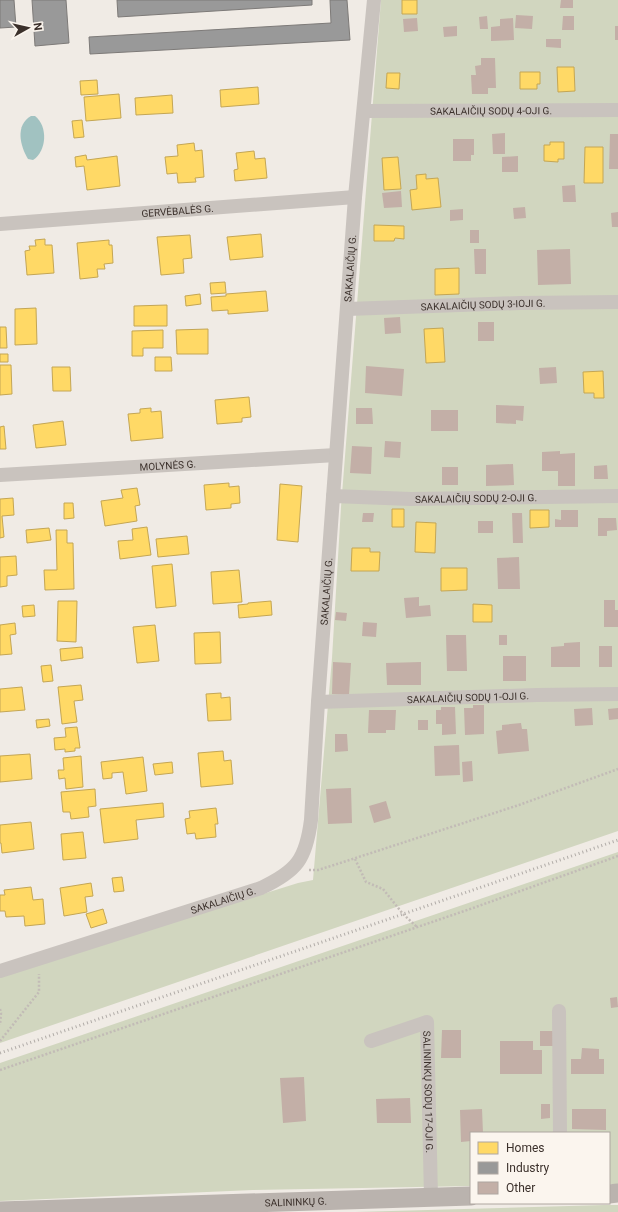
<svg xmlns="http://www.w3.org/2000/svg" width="618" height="1212" font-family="Roboto,sans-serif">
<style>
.green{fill:#d1d6bf}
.water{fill:#a1c2c1}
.homes{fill:#ffd966;stroke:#c4a654}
.industry{fill:#999;stroke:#7d7a78}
.building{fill:#c3afa7}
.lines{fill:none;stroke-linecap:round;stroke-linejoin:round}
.path{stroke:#c2bbb6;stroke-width:2.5;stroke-dasharray:2 2;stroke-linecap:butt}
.street{stroke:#c9c3be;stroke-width:14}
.secondary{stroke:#bab3ae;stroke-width:19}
.rail{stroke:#b1aca8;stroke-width:3;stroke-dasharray:1 3;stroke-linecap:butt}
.labels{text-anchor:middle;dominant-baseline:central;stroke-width:4;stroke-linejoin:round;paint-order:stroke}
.street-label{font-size:10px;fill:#3b302b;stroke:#fbf5ee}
</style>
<rect width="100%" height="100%" fill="#f0ebe5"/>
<!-- green -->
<path class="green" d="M381,0H618V831L0,1043V976L298,883L313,880L332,658L341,507Z
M618,852V1184H609V1133H471V1186L253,1190L0,1201V1063Z
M604,1205H618V1212H355Z"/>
<!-- water -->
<path class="water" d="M31,116H35C48,126 47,151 33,160L28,159C20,146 15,125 31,116Z"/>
<!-- homes -->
<path class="homes" d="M402,0H417V14H402Z
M557,67H574L575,91L558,92Z
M520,72H540V84H537V89H520Z
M387,73H400L399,89L386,88Z
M97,80L98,94L81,95L80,81Z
M258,87L259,104L221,107L220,90Z
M119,94L121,118L86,121L84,97Z
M172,95L173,113L136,115L135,98Z
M82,120L84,137L74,138L72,121Z
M550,142H564V159H558V162L544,161V145H550Z
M194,143L195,151L202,150L204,177L195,178L196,182L178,183L177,173L167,174L165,157L178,156L177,145Z
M585,147H603V183H584Z
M254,151L255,159L265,158L267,178L235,181L234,170L238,169L236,153Z
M86,155L87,160L117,156L120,186L87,190L84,166L76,167L75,157Z
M398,157L401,189L384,190L382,158Z
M426,174V179L438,178L441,207L412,210L410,190L417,189L416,175Z
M374,225L404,226V239L395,238L394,241H374Z
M261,234L263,257L230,260L227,237Z
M190,235L192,258L183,259L184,273L161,275L157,237Z
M45,239V245H52L54,273L27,275L25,251L30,250L29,246H36L35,240Z
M109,240V245H112L113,263L104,264L105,269H97L98,277L80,279L77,243Z
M459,268V294L435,295V269Z
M225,282L226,293L211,294L210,283Z
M266,291L268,311L228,314V310L212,311L211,297L226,296V294Z
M200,294L201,304L186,306L185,296Z
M167,305V326H134V306Z
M36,308L37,344L15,345V309Z
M0,327H6L7,348H0Z
M443,328L445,362L426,363L424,329Z
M208,329V354H177L176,330Z
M163,330V348H143V356H132V331Z
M0,354H8V362H0Z
M155,357H171L172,371H155Z
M0,365H11L12,394L0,395Z
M52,367H70L71,391H53Z
M603,371L604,398H594V393H584L583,372Z
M249,397L251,417L242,418V422L217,424L215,400Z
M151,408V412L161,411L163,438L131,441L128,414L140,413V409Z
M63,421L66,445L36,448L33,425Z
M4,426L6,449H0V427Z
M229,483V487L239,486L240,503L231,504V508L206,510L204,485Z
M280,484L302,486L298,542L277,540Z
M137,488L140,505L135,506L137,521L105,526L101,501L123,498L121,490Z
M13,498L14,515L2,516L4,537L0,538V499Z
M64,503H73L74,518L64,519Z
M392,509H404V527H392Z
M530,510H549V527L530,528Z
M416,522L436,523L435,553L415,552Z
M147,527L151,555L120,559L118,541L133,540L132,529Z
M49,528L51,540L27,543L26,530Z
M56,530H67V543H73L74,589L45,590L44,570H57Z
M187,536L189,554L158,557L156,539Z
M352,548H370V552H380L379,571H351Z
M16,556L17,575L7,576V586L0,587V557Z
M172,564L176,606L156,608L152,566Z
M441,568H467V590L441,591Z
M239,570L242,602L213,604L211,572Z
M58,601H77L76,642L57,641Z
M271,601L272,615L239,618L238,605L248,604V603Z
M473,604L492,605V622H473Z
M34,605L35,616L23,617L22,606Z
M15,623L16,634L10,635L12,654L0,655V625Z
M155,625L159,661L137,663L133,627Z
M220,632L221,663L195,664L194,633Z
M82,647L83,658L61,661L60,649Z
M51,665L53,681L43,682L41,666Z
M81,685L83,700L74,701L77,722L62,724L58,687Z
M22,687L25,710L0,712V689Z
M221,693V698L230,697L231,720L208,721L206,694Z
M49,719L50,726L37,728L36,720Z
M77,727L80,748H75V751L65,752V749L55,750L54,738L66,737L65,728Z
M223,751L224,761L231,760L233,784L201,787L198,753Z
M30,754L32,779L0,782V756Z
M81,756L83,787L66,789L65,778L59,779L58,770H64L63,758Z
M143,757L147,791L126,794L123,772L112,773V778L103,779L101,762Z
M172,762L173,773L155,775L153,764Z
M95,789L96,806L88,807L89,817L71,819L70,812H63L61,792Z
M163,803L164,817L136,820L138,839L104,843L100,809Z
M216,808L218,824H215L216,837L196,839L195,833L187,834L185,819L190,818L189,811Z
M31,822L34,849L2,853L1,843H0V825Z
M83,832L86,858L63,860L61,834Z
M122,877L124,891L114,892L112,878Z
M91,883L93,896L85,897L87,912L64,916L60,888Z
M31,887L33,900L43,899L45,924L25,926L24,916L6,917L5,911H0V895H5L4,890Z
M103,909L107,923L91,928L86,914Z"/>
<!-- industry -->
<path class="industry" d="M0,0H14L16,27L0,28Z
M32,0H66L69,43L35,46Z
M117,0H312V5L118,17Z
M330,0H347L350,40L90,54L89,37L331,23Z"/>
<!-- building -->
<path class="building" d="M561,0H573V8H560Z
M516,15L533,16L532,29L515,28Z
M487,16L488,29H480L479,17Z
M563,16H574V30H562Z
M417,18L418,31L404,32L403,19Z
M513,18L514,40L491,41V27L500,26V19Z
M457,26V36L444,37L443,27Z
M615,26H618V40H615Z
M546,39H561V48L546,47Z
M481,58H495L496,88H488V94H472L471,75H476L475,66L481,65Z
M505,133V154H493L492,134Z
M610,134H618V169H609Z
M453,139H474V155H471V161H453Z
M518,156V172H502V157Z
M575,185L576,202H563L562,186Z
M401,191L402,207L384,208L382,193Z
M525,207L526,218L514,219L513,208Z
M463,209V220L450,221V210Z
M618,212V227H612L611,213Z
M470,230H479V243H470Z
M474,249H486V274H475Z
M570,249L571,284L538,285L537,250Z
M400,317L401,333L385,334L384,318Z
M478,322H494V341H478Z
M366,366L404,369L402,396L365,393Z
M556,367L557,383L540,384L539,368Z
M496,405L524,406L523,421L516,420V424L496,423Z
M356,408H372L373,424H356Z
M431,410H458V431H431Z
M385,441L401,442L400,458L384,457Z
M352,446L372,447L371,474L350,473Z
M560,451V454L575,453V486H558V471H542V452Z
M513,464L514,485L486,486V465Z
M607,465L608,479H594V466Z
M442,467H458V485H442Z
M561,510H578V527H555V519L561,520Z
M363,513H374L373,522H362Z
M512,513H522L523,543H513Z
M598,518H616L617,530L607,531V536H598Z
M478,521H493V533H478Z
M519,557L520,589H498L497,558Z
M419,597V606L430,605L431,616L406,618L404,598Z
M604,600H615V610H618V627H604Z
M336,612L347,613L346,621L335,620Z
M363,622L377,623L376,637L362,636Z
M446,635H466L467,671H447Z
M499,635H507V645H499Z
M580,642V667H551V647L564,646V643Z
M599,646H612V667H599Z
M503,656H526V681H503Z
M333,662L351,663L349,695L332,694Z
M421,662V685H387L386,663Z
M473,705H484V734L465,735L464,708H473Z
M441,707H455L456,734L442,735V724H436V710H441Z
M592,708L593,725L575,726L574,709Z
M618,708V719L609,720L608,709Z
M369,710H396L395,730H386V733H368Z
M418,720H428V730H418Z
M521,723L522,729H527L529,751L498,754L496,731L502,730V725Z
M335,734H347L348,751L335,752Z
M459,745L460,775L435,776L434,746Z
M472,761L473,781L463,782L462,762Z
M351,788L352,823L328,824L326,789Z
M386,801L391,818L374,823L369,806Z
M617,997L618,1007L611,1008L610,998Z
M442,1030H461V1058H441Z
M540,1031H554V1046H540Z
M500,1041H533V1050H542V1074H500Z
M582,1048L599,1049V1059H604V1074H571V1059H581Z
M304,1077L306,1121L283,1123L280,1078Z
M410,1098L411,1123H377L376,1099Z
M541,1104H550V1118L541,1119Z
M482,1109L483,1133H471V1141L461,1142L460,1110Z
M572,1109H606V1130L572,1129Z"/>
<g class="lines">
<!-- path -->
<path class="path" d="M355,859L366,882L383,889L403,914L417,927
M309,870H318L334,865L519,805L618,769
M0,1009L1,1013L0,1025
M0,1041L39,992V974
M0,1070L473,908L618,856"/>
<!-- street -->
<g class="street">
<path id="s1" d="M364,111L618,110"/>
<path id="s2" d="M0,224L355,197"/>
<path id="s3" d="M347,309L520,303L618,302"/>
<path id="s4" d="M0,475L336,455"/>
<path id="s5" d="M333,496L411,499L618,496"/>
<path id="s6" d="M318,702L537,695L618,694"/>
<path id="s7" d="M0,971L261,888C297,871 306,859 311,820L318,702L355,197L374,0"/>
<path d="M559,1011L560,1133"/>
<path id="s8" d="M371,1041L427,1022L431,1197"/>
</g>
<!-- secondary -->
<g class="secondary">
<path d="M609,1194L618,1193"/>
<path id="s9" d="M0,1211L471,1196"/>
</g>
<!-- rail -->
<path class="rail" d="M0,1053L618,840"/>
</g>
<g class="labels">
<!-- street labels -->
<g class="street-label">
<text stroke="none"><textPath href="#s1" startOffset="127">SAKALAIČIŲ SODŲ 4-OJI G.</textPath></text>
<text stroke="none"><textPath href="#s2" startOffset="178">GERVĖBALĖS G.</textPath></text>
<text stroke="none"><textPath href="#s7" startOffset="917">SAKALAIČIŲ G.</textPath></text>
<text stroke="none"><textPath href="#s3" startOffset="136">SAKALAIČIŲ SODŲ 3-IOJI G.</textPath></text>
<text stroke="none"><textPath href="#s4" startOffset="168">MOLYNĖS G.</textPath></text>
<text stroke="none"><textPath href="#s5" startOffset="143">SAKALAIČIŲ SODŲ 2-OJI G.</textPath></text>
<text stroke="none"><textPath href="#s7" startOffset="593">SAKALAIČIŲ G.</textPath></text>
<text stroke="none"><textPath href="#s6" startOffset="150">SAKALAIČIŲ SODŲ 1-OJI G.</textPath></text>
<text stroke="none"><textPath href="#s7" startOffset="234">SAKALAIČIŲ G.</textPath></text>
<text stroke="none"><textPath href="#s8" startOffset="129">SALININKŲ SODŲ 17-OJI G.</textPath></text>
<text stroke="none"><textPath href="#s9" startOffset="296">SALININKŲ G.</textPath></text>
</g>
</g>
<!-- legend -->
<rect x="470" y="1132" width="140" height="72" fill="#fbf5ee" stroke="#aea6a0"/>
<rect x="478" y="1142" width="20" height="12" fill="#ffd966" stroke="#aea6a0"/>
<text x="506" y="1152" font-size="12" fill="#3b302b">Homes</text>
<rect x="478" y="1162" width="20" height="12" fill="#999999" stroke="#aea6a0"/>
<text x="506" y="1172" font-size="12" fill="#3b302b">Industry</text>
<rect x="478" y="1182" width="20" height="12" fill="#c3afa7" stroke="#aea6a0"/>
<text x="506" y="1192" font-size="12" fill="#3b302b">Other</text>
<!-- north arrow -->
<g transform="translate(28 28) rotate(82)" stroke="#fbf5ee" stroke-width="3" paint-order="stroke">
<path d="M0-3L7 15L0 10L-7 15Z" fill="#3b302b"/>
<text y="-6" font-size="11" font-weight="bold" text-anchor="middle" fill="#3b302b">N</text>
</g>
</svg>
